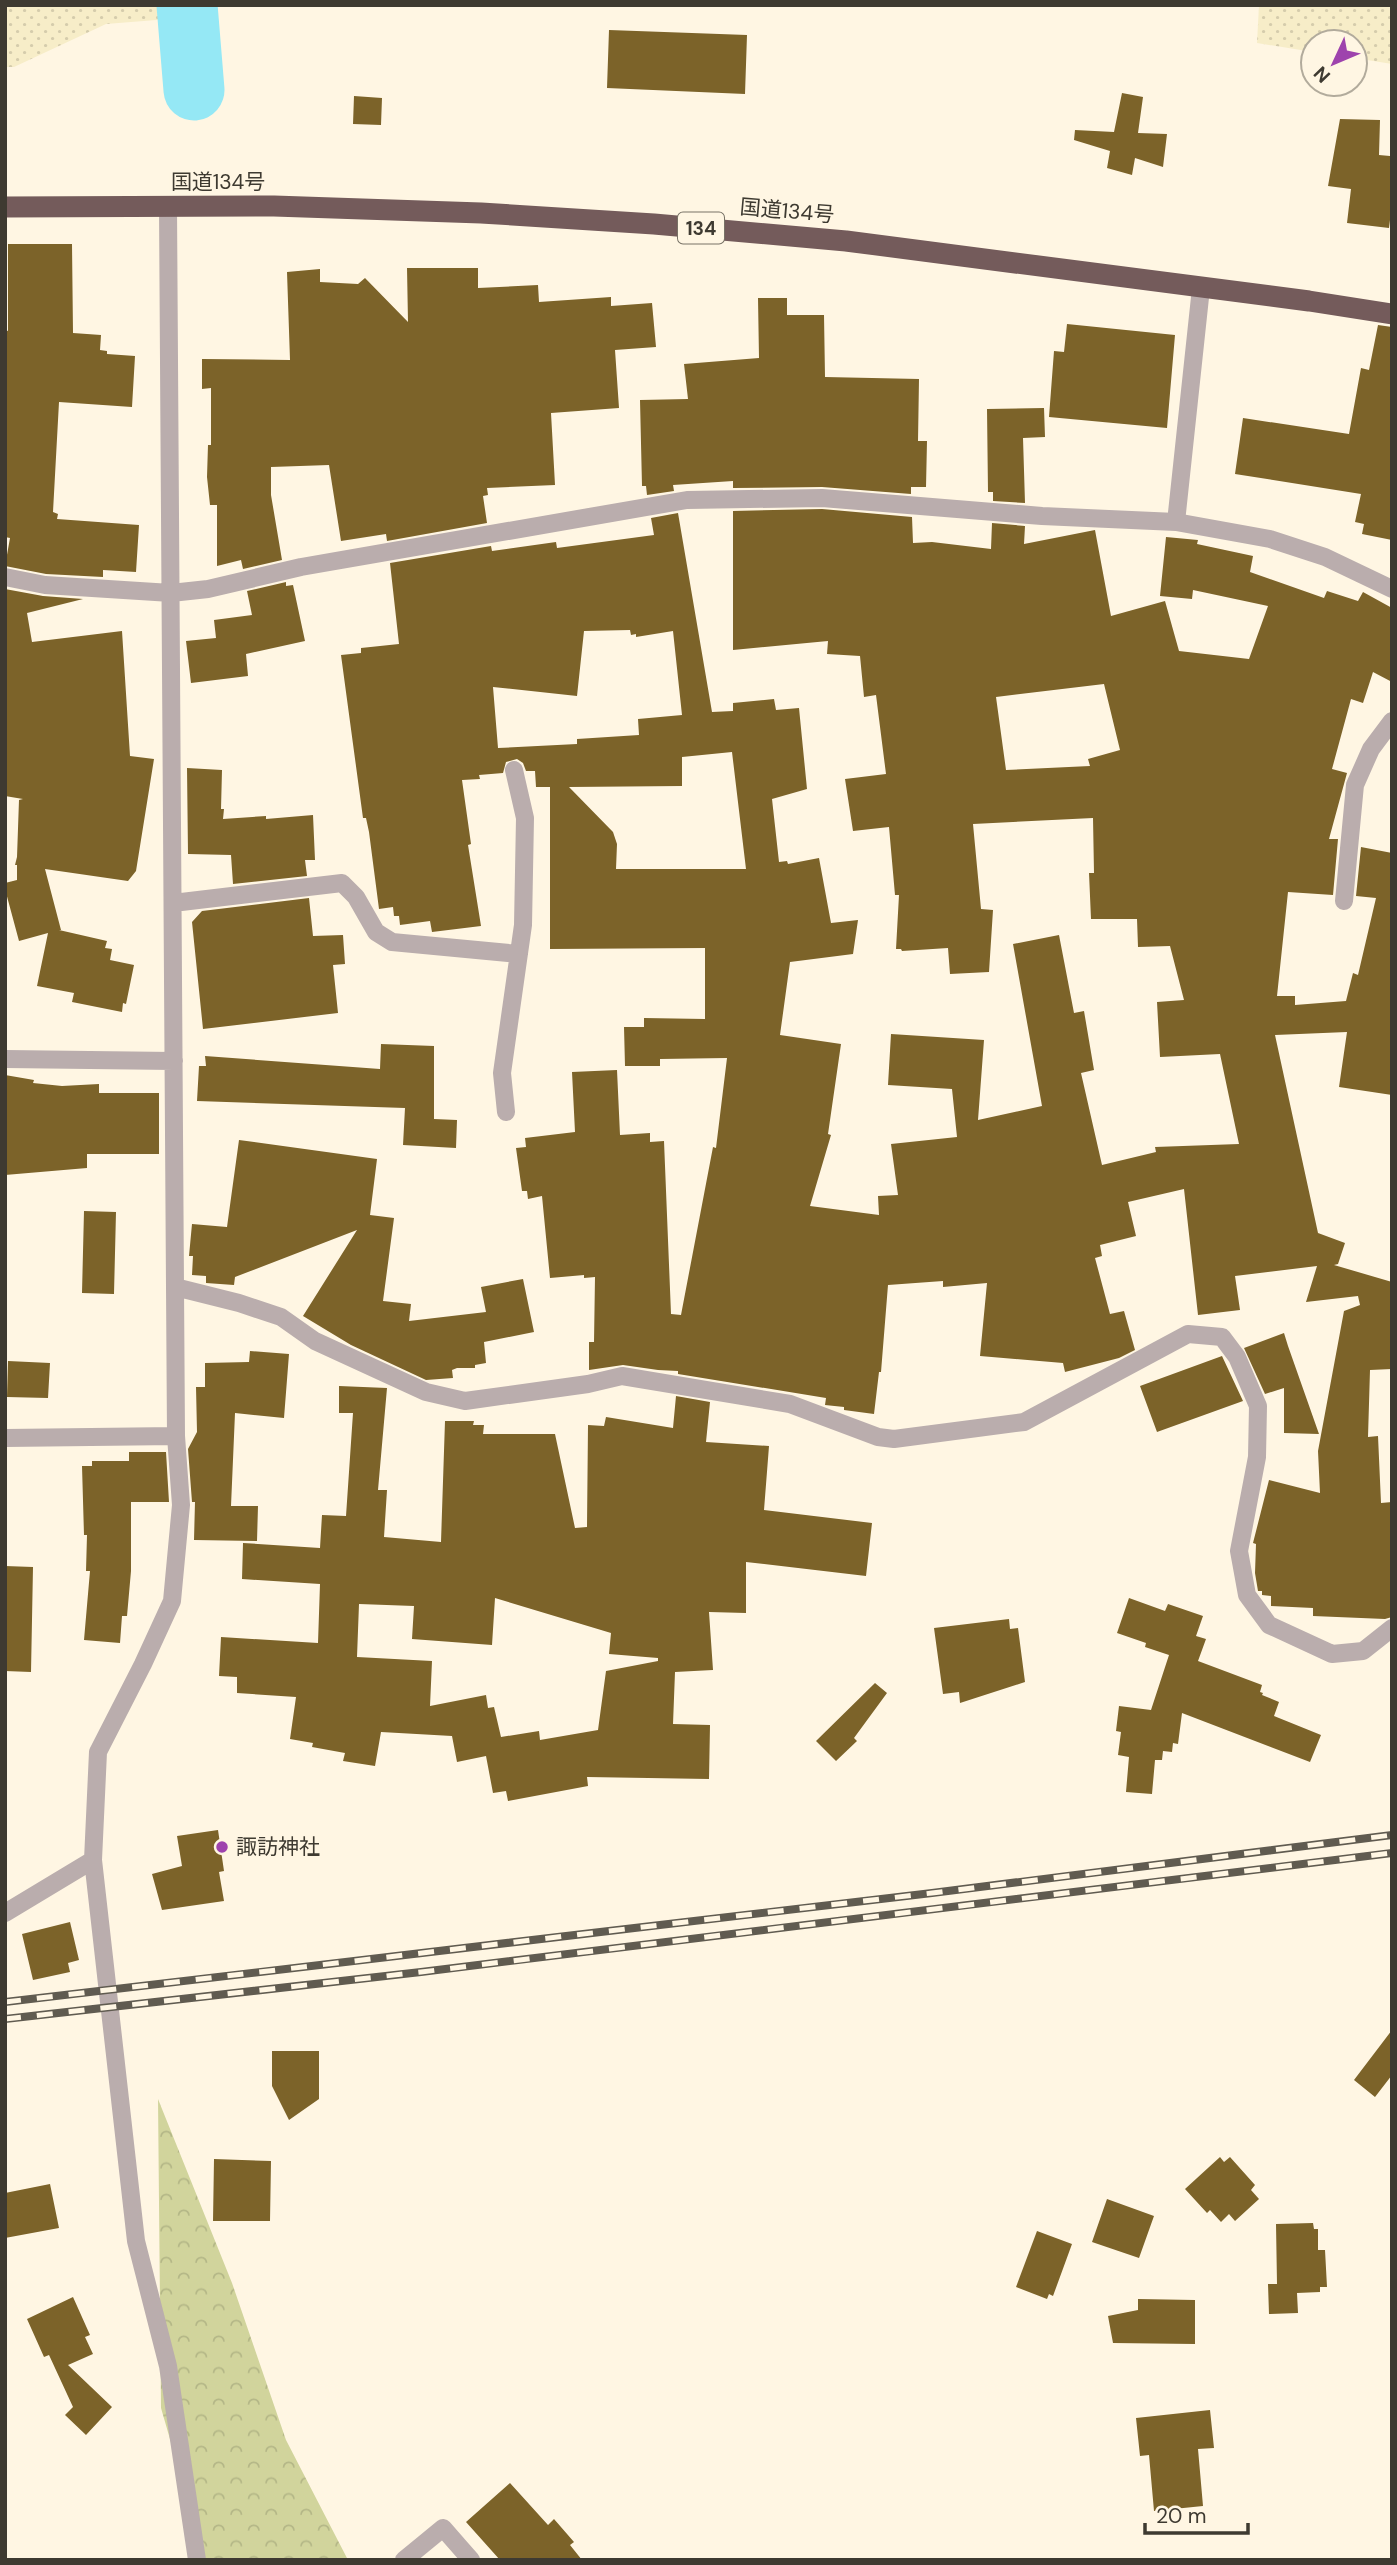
<svg xmlns="http://www.w3.org/2000/svg" width="1397" height="2565" font-family="'DM Sans','Noto Sans JP',sans-serif">
<style>
.forest{fill:url(#forest-crowns)}
.sand{fill:url(#sand-dots)}
.lines{fill:none;stroke-linecap:round;stroke-linejoin:round}
.river{stroke:#95e8f5;stroke-width:61}
.building{fill:#7c6329;fill-rule:evenodd}
.minor{stroke:#baadad;stroke-width:18}
.highway{stroke:#745b5b;stroke-width:21}
.rail-casing{stroke:#605b50;stroke-width:8}
.rail{stroke:#fff6e3;stroke-width:5;stroke-dasharray:16;stroke-linecap:butt}
.poi-dot{fill:#9e43ad;stroke:#fff6e3;stroke-width:2.5}
.labels{text-anchor:middle;dominant-baseline:central;stroke-width:7;stroke-linejoin:round;paint-order:stroke}
.shield{fill:#fff6e3;stroke:#787266;stroke-width:2}
.shield-label{font-size:19px;font-weight:bold;fill:#3e3a31}
.street-label{font-size:21px;fill:#3e3a31;stroke:#fff6e3}
.poi-label{font-size:21px;fill:#3e3a31;stroke:#fff6e3;text-anchor:start}
</style>
<defs>
<pattern id="forest-crowns" width="20" height="18" patternUnits="userSpaceOnUse" patternTransform="scale(1.75)"><rect width="20" height="18" fill="#d1d49c"/><path d="M2 6a3 3 0 1 1 6 0M12 15a3 3 0 1 1 6 0" fill="none" stroke="#b4b787"/></pattern>
<pattern id="sand-dots" width="8" height="8" patternUnits="userSpaceOnUse" patternTransform="scale(1.75)"><rect width="8" height="8" fill="#f7edc8"/><path d="M2 2h.1M6 6h.1" fill="none" stroke="#d5ccac" stroke-width="1.8" stroke-linecap="round"/></pattern>
</defs>
<rect width="100%" height="100%" fill="#fff6e3"/>
<!-- forest -->
<path class="forest" d="M158,2099L232,2283L286,2440L348,2560H205L161,2408Z"/>
<!-- sand -->
<path class="sand" d="M5,5H172L169,19L106,24L14,67H5Z
M1259,5H1392V64L1355,58V42H1313V52L1257,43Z"/>
<g class="lines">
<!-- river -->
<path class="river" d="M187,5L194,90"/>
</g>
<!-- building -->
<path class="building" d="M609,30L747,35L745,94L607,88Z
M1122,93L1143,97L1138,133L1167,134L1163,167L1135,158L1132,175L1107,168L1110,151L1074,140L1075,130L1114,132Z
M354,96L382,98L381,125L353,124Z
M1340,119L1380,120L1379,155L1390,156L1392,204L1389,228L1347,223L1351,189L1328,186Z
M8,244H72L73,333L101,335L100,350L107,351V354L135,356L132,407L59,402L53,512L58,514L57,519L139,525L136,572L103,570V577L46,574L5,566L10,538L5,537V330L8,331Z
M407,268H478V288L538,285L539,302L611,297V306L652,303L656,347L615,350L619,408L551,413L555,485L487,488L488,495L483,496L487,523L387,541L386,534L341,541L329,465L271,467V495L282,560L243,569L241,560L217,566V505H210L207,477L208,445H211V388L202,389V359L290,360L287,272L320,269V282L358,284L365,278L408,322Z
M758,298H787V315H824L825,377L919,379L918,441H927L926,487H911V494L822,487L733,488V481L673,485L674,491L647,495L646,486H642L640,400L688,399L684,364L759,358Z
M1067,324L1175,335L1167,428L1049,417L1054,351L1064,352Z
M1378,325L1392,327V540L1362,534L1364,524L1355,522L1361,494L1235,474L1243,418L1349,434L1361,368L1369,370Z
M1044,408L1045,437L1023,438L1025,503L993,501V492H988L987,409Z
M822,509L912,517L913,543L932,542L991,549L992,523L1025,526L1024,544L1095,530L1111,616L1165,601L1179,651L1249,659L1268,606L1193,590L1192,599L1160,596L1166,537L1198,540L1197,544L1253,556L1250,572L1324,598L1327,591L1358,601L1363,592L1392,608V682L1373,672L1363,703L1351,699L1332,769L1347,773L1329,839H1338L1333,895L1288,892L1277,996H1295V1005L1346,1001L1353,973L1358,975L1376,898L1356,896L1361,847L1392,853V1095L1339,1087L1347,1032L1275,1035L1318,1233L1345,1243L1338,1264L1334,1265L1392,1282V1369L1370,1370L1368,1437L1378,1436L1381,1503L1392,1502V1617L1385,1619L1313,1616V1608L1271,1606V1596L1262,1595V1591H1258L1255,1573L1256,1544L1253,1543L1269,1480L1320,1493L1318,1451L1344,1311L1360,1305L1358,1296L1306,1302L1317,1266L1235,1276L1240,1310L1198,1315L1184,1189L1128,1202L1136,1236L1100,1245L1102,1256L1095,1258L1110,1314L1124,1311L1135,1350L1119,1358L1065,1372L1063,1363L980,1356L987,1283L943,1287V1281L888,1285L881,1372H879L874,1414L844,1410V1407L825,1405L826,1398L678,1374V1371L658,1370L623,1365L589,1370V1342H594L595,1277L584,1278V1275L550,1278L542,1196L528,1199L527,1191H522L516,1148L526,1147L525,1138L575,1132L572,1072L617,1070L620,1135L650,1133V1142L664,1141L671,1314L681,1315L713,1147L716,1148L727,1058L660,1059V1066H625L624,1027H644V1018L705,1019V948L550,949V787H536L535,771H526L523,763L517,759L506,762L503,773L479,775L480,779L462,780L471,844L468,845L481,926L432,932L430,921L400,925L399,916H394L393,907L379,909L369,832L366,818H363L341,655L361,653V648L399,644L390,563L491,546L492,551L556,542L557,548L654,535L651,518L678,513L712,712L733,711V703L774,699L776,710L799,708L807,789L772,799L779,862L787,861L788,864L819,858L831,923L858,920L853,954L790,962L780,1035L841,1044L828,1134L831,1135L810,1206L879,1215L878,1196L898,1195L891,1144L957,1137L952,1089L888,1085L891,1034L984,1040L978,1120L1042,1106L1013,944L1059,935L1074,1013L1084,1011L1094,1070L1081,1073L1102,1165L1156,1152L1155,1147L1239,1144L1220,1054L1160,1057L1157,1002L1184,1000L1170,946L1138,947L1137,919H1091L1089,873H1094L1093,818L973,824L981,909L993,910L989,972L950,974L948,948L902,951L901,949H896L899,895H895L889,827L853,831L845,779L886,774L876,695L864,697L860,656L827,654L828,641L733,650V511ZM630,630L631,635L636,634V637L673,631L682,715L638,719L639,735L577,739V744L498,748L493,687L577,696L584,631ZM1104,684L1120,750L1088,759L1090,766L1006,770L996,697ZM732,752L746,869H616L617,844L613,832L569,787L682,786V757Z
M286,582V586L293,585L305,641L246,654L248,676L191,683L186,641L216,638L214,620L252,615L247,591Z
M5,589L43,596L83,599L27,613L32,642L122,631L130,756L154,759L136,871L128,881L45,869L61,930H59L107,941L105,948L112,949L110,960L134,965L126,1004L123,1003L122,1012L72,1002L74,993L37,986L48,933L19,941L5,889V883L17,880V865H15L17,857L19,800L23,799L5,796Z
M187,768L222,770L221,809H224L223,819L266,816V819L313,815L315,860H305L307,876L233,884L231,855L188,854Z
M309,898L313,936L343,935L345,964L333,965L338,1013L203,1029L192,922L202,911Z
M381,1044L434,1046V1119L457,1120L456,1148L403,1145L405,1108L197,1101L199,1066H206L205,1056L380,1069Z
M5,1075L34,1080L33,1083L62,1086L99,1084V1093H159V1154H87V1168L5,1175Z
M239,1140L377,1159L370,1215L394,1218L383,1301L411,1304L409,1321L486,1312L481,1287L523,1279L534,1332L484,1342L486,1363L475,1365V1368H457L452,1370L453,1378L426,1380L351,1345L303,1316L357,1230L235,1277L234,1285L206,1283V1276L192,1275L193,1256H189L192,1224L227,1227Z
M84,1211L116,1212L114,1294L82,1293Z
M1284,1333L1288,1346L1319,1434L1284,1433V1388L1265,1394L1244,1348Z
M250,1351L289,1354L284,1418L235,1413L231,1506H258L257,1541L194,1540L195,1502H192L188,1449L197,1432L196,1387H205V1363L249,1362Z
M1222,1356L1243,1401L1157,1432L1140,1386Z
M8,1361L50,1363L48,1398L7,1397Z
M339,1386L387,1388L378,1490H387L384,1537L441,1542L445,1421H474L473,1425H484L483,1434H555L575,1528L587,1527L588,1425L604,1426L606,1417L673,1428L676,1396L710,1402L706,1442L769,1446L764,1510L872,1523L866,1576L746,1562V1613L709,1612L713,1670L675,1672L673,1724L710,1725L709,1779L587,1777L588,1786L508,1801L506,1791L493,1793L486,1756L457,1762L452,1736L381,1732L375,1766L343,1761L345,1753L312,1747L313,1743L290,1739L296,1697L237,1693V1677L219,1676L221,1637L318,1643L320,1584L242,1579L243,1543L320,1548L322,1515L346,1516L353,1413H339ZM495,1598L611,1633L609,1654L658,1658V1661L606,1671L598,1730L540,1740L539,1731L501,1737L494,1707L488,1708L486,1695L430,1706L432,1661L357,1657L359,1604L414,1606L412,1639L492,1645Z
M129,1452H166L169,1502H131V1571L127,1616H122L120,1643L84,1640L90,1571H86L87,1535H84L82,1466H92V1461H129Z
M5,1566L33,1567L31,1672L5,1671Z
M1129,1598L1165,1611L1168,1604L1203,1616L1196,1636L1206,1639L1198,1661L1262,1685L1260,1692L1263,1693L1262,1695L1279,1702L1274,1716L1321,1735L1310,1762L1182,1713L1178,1744L1173,1743L1172,1752L1163,1751L1162,1760H1155L1152,1794L1126,1792L1129,1757L1118,1755L1121,1732L1116,1731L1119,1706L1151,1710L1169,1655L1145,1647L1146,1643L1117,1633Z
M1009,1619L1010,1629L1018,1628L1025,1682L960,1703L959,1692L943,1694L934,1628Z
M875,1683L887,1693L854,1738L857,1741L836,1761L816,1741Z
M218,1830L224,1871L219,1872L224,1901L162,1910L152,1874L182,1866L177,1836Z
M70,1922L79,1960L68,1963L70,1972L33,1980L22,1934Z
M1392,2030V2075L1375,2097L1354,2080Z
M272,2051H319V2099L289,2120L272,2086Z
M1220,2157L1224,2162L1230,2157L1255,2185L1251,2190L1259,2199L1235,2221L1229,2214L1221,2222L1210,2210L1207,2213L1185,2189Z
M214,2159L271,2161L270,2221H213Z
M50,2184L59,2228L5,2238V2193Z
M1107,2199L1154,2216L1139,2258L1092,2242Z
M1313,2223L1314,2229H1318V2250H1325L1327,2287H1320V2292L1297,2293L1298,2313L1269,2314L1268,2284H1277L1276,2224Z
M1037,2231L1072,2244L1053,2296L1049,2294L1047,2299L1016,2287Z
M73,2297L90,2335L85,2337L93,2354L68,2365L112,2407L86,2435L65,2415L73,2407L49,2355L44,2357L27,2319Z
M1138,2299L1195,2300V2344L1113,2343L1108,2316L1138,2310Z
M1210,2410L1214,2448L1198,2449L1203,2506L1154,2511L1149,2455L1140,2456L1136,2418Z
M510,2483L548,2525L554,2519L574,2542L570,2545L582,2560H500L466,2522Z"/>
<g class="lines">
<!-- minor -->
<path class="minor" d="M168,207L175,1287L176,1436L181,1505L172,1601L143,1664L98,1752L93,1860L136,2241L168,2366L197,2560
M1176,522L1201,288
M5,577L45,585L171,593L208,589L301,567L687,500L822,498L1042,516L1176,522L1270,539L1325,557L1392,589
M1344,901L1355,785L1371,749L1392,721
M173,903L342,883L356,897L376,932L392,942L519,954
M5,1059L174,1061
M506,1112L502,1073L523,925L525,818L514,770
M175,1287L239,1303L281,1317L315,1341L426,1392L465,1401L588,1384L622,1376L790,1404L878,1437L894,1439L1024,1422L1188,1334L1222,1337L1237,1357L1258,1406L1257,1457L1239,1551L1247,1595L1269,1625L1332,1654L1363,1651L1392,1628
M5,1438L176,1436
M5,1913L93,1860
M404,2560L443,2528L471,2560"/>
<!-- highway -->
<path class="highway" d="M5,207L274,206L481,213L654,224L846,241L1309,301L1392,314"/>
<defs>
<path id="rail" d="M5,2002L932,1893L1392,1835
M5,2019L421,1972L1392,1853"/>
</defs>
<!-- rail casing -->
<use href="#rail" class="rail-casing"/>
<!-- rail -->
<use href="#rail" class="rail"/>
</g>
<!-- markers -->
<circle class="poi-dot" cx="222" cy="1847" r="7"/>
<g class="labels">
<!-- shield labels -->
<rect class="shield" x="678" y="212.5" width="46" height="31" rx="5"/>
<g class="shield-label">
<text x="701" y="228">134</text>
</g>
<!-- street labels -->
<g class="street-label">
<text x="218" y="182">国道134号</text>
<text transform="translate(787 211) rotate(5)">国道134号</text>
</g>
<!-- poi labels -->
<g class="poi-label">
<text x="236" y="1847">諏訪神社</text>
</g>
</g>
<!-- border -->
<rect width="1397" height="2565" fill="none" stroke="#3e3a31" stroke-width="14"/>
<!-- north arrow -->
<g transform="translate(1334 63) rotate(226)"><circle r="33" fill="#fff6e3" stroke="#b2ab9c" stroke-width="2"/>
<path d="M0-5L12 26L0 18L-12 26Z" fill="#9e43ad"/>
<text y="-10" font-size="19" font-weight="bold" text-anchor="middle" fill="#3e3a31">N</text>
</g>
<!-- scale -->
<path d="M1145 2523v10h103v-10" fill="none" stroke="#3e3a31" stroke-width="3.5"/>
<text x="1156" y="2523" font-size="21" fill="#3e3a31" stroke="#fff6e3" stroke-width="5" paint-order="stroke">20 m</text>
</svg>
